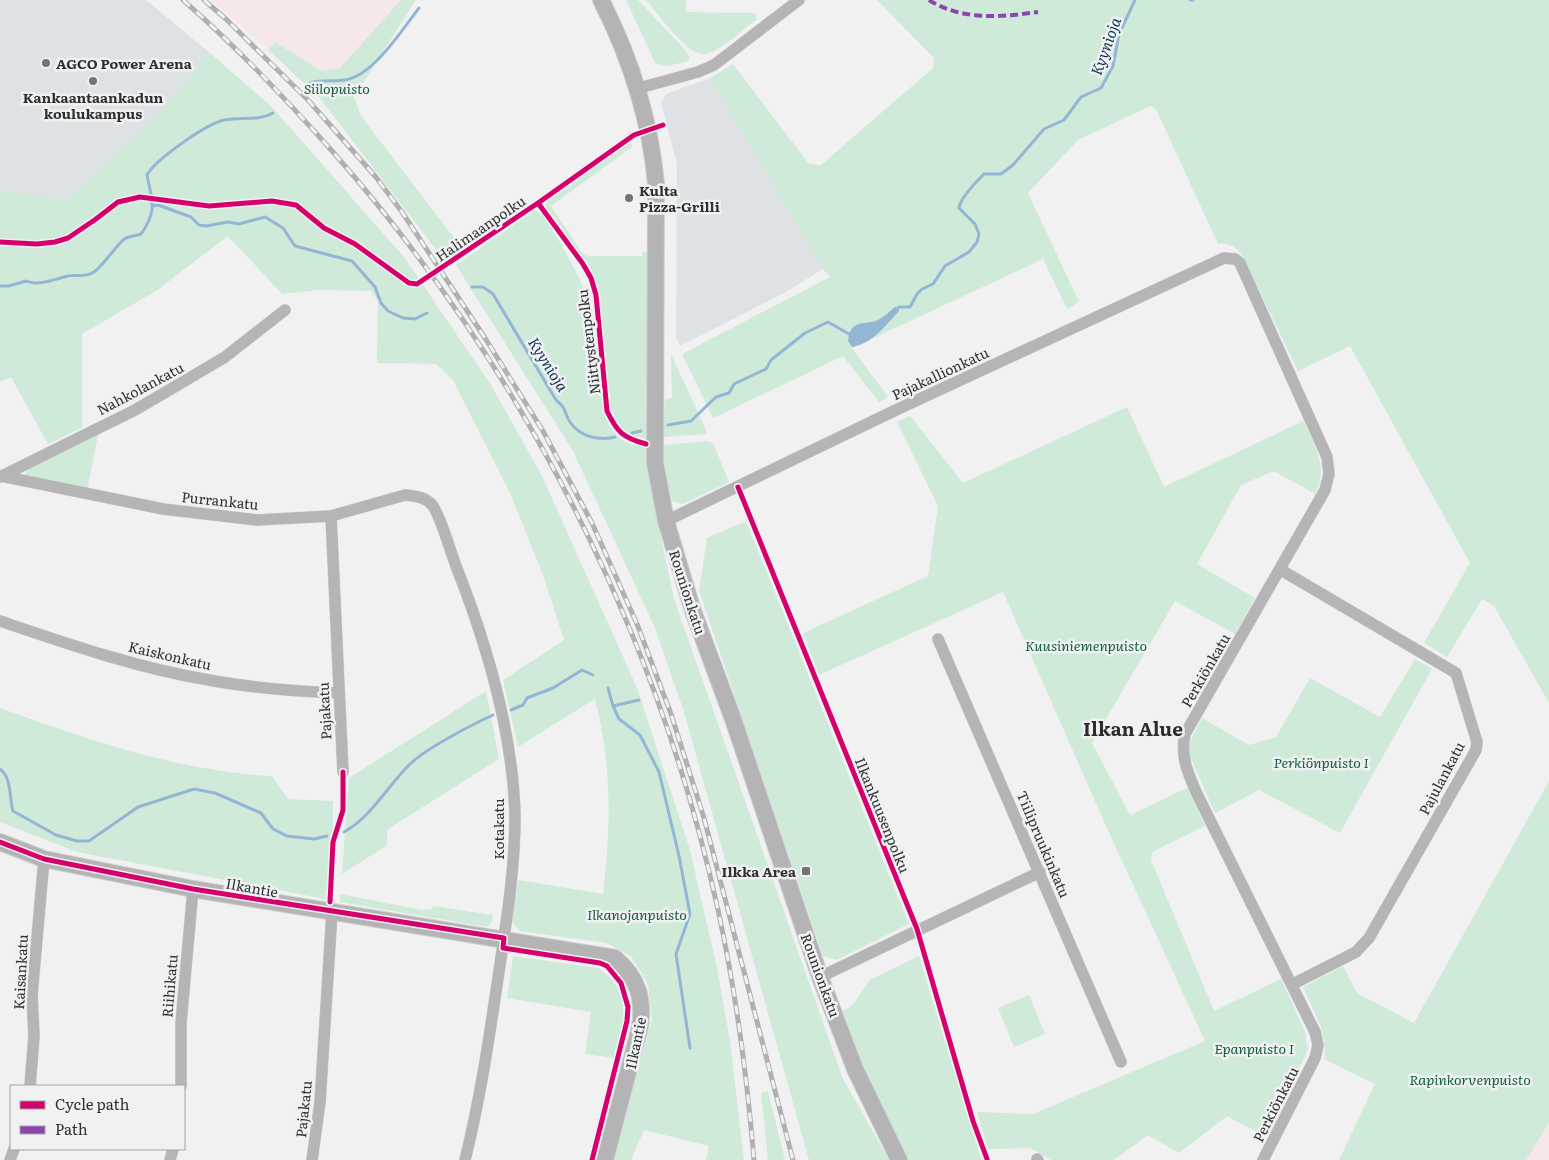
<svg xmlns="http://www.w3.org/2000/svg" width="1549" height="1160" font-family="Literata,serif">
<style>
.built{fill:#dee2e4}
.industrial{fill:#f6e7e8}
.green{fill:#cfead9}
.water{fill:#94b6d5}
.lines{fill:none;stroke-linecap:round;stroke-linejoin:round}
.stream{stroke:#94b6d5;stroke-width:3}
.minor-casing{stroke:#cecece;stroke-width:12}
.secondary-casing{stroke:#cecece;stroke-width:18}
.minor{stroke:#b5b5b5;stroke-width:11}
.secondary{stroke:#b5b4b4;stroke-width:16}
.rail-casing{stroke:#b0b0b0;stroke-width:5}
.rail{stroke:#f0f1f2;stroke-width:3;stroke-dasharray:9;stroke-linecap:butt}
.quiet{stroke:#8e44ad;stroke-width:4;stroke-dasharray:8 4;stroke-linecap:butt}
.cycleway-casing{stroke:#f0f1f2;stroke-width:8}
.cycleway{stroke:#d6006c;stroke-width:5}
.poi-dot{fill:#747474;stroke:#f0f1f2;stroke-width:2}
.labels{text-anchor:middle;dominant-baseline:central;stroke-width:5;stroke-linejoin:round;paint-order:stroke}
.poi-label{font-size:14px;font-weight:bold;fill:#303030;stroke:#f0f1f2;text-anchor:start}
.park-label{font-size:14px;font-style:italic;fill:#135e3c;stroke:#f0f1f2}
.street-label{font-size:14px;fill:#303030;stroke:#f0f1f2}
.water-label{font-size:15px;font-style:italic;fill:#0c3150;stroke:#f0f1f2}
.district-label{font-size:19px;font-weight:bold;fill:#2b2c2c;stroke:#f0f1f2}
</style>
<rect width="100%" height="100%" fill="#f1f1f1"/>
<!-- built -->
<path class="built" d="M0,0H146L209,52L163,110L66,200L0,190Z
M710,78L823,269L784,293L680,346L676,337L677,164L661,103L666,94Z"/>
<!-- industrial -->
<path class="industrial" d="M212,0H401L340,68L322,71L276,42L268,50Z
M1549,1123V1160H1526Z"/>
<!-- green -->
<path class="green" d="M401,0H416L354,97L361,116L461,247L443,259L319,97L268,50L275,42L322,71L340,68Z
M626,0H638L687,52L689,57V61L667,66L655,63Z
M646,0H686V12L754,13L756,15V20C744,29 719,52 705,54C688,57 657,12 646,0Z
M877,0H1549V703L1494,606L1482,599L1447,657L1424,643L1470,563L1350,346L1298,371L1243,257C1236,247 1231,243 1218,244L1156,109L1150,106L1078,140L1028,193L1079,302L1067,309L1043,259L852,348L888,397L879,402L843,356L713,418L682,354L830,277L823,269L710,78L733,64L809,164L821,165L933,68L934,58Z
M209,52L271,106L404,257L491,385L542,476L637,688L690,850L717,968L730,1041L744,1160H706L709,1146L644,1130L631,1160H614L652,1019L648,984L631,956L607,943L520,931L512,922L518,880L603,894C611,825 612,766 595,699L518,747L503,680L564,640L543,575L511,495L453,380L436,364L377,363L378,301L371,291L317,290L282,294L228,236L156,291L82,334V428L48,444L11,377L0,382V190L66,200L163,110Z
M631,140L632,147L551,206L583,254L588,256H642V252H649L647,439L631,436L618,424L611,409L602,322L594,290L561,227L545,206L548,200Z
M535,210C545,214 552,230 558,239C574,266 588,293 594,323C600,356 592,428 628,443C634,446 641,446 647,448V469L674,599L843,1079L889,1160H809L684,712L655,628L573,451L456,265Z
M671,354L707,432L706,434L662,437L665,399L672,398Z
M1127,407L1164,487L1303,421C1315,446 1329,467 1315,494L1274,471L1241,485L1197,564L1255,598L1235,634L1175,601L1092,743L1130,815L1187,788L1205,826L1152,852L1151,860L1214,1011L1281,979L1305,1031L1308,1050L1266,1137L1227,1116L1179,1153L1148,1135L1114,1160H1051L1030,1148L988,1149L977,1112L1033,1114L1205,1041L1106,826L1003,592L819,675L803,633L928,576L938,506L897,422L910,416L963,483Z
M98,435L87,491L25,477L27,470Z
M708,441L713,443L729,482L683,504L673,502L669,496L662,445Z
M746,521L909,924L837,960L823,956L699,591L707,538Z
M1415,659L1432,669L1340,833L1259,790L1215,813L1189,754L1190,741L1202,718L1249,745L1276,737L1310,678L1380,717Z
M486,691L499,759L388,829L386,846L342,874L349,778Z
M0,708C88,740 178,771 272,776L288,799L333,801V832L325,899L77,852L0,822Z
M1549,781V1123L1526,1160H1339L1375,1084L1324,1059C1329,1034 1312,1009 1303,987L1343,966L1357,993L1414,1023Z
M340,894L422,910L432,909L433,906L493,915L492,922L487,927L340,902Z
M513,956L598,968C635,993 623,1022 613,1058L585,1054L591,1012L507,998Z
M919,956L981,1159V1160H906L865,1073L843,1011C858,1004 860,992 870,980Z
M1029,995L1045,1034L1014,1047L998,1008Z
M768,1091L785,1160H768L761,1093Z"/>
<!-- water -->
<path class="water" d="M895,307H899V311C886,325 872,344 852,347L848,341C851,318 863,326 878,320C884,317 890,311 895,307Z"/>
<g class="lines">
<!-- stream -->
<path class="stream" d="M1190,0H1193
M310,83C322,79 333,82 345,80C373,76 402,30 419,8
M153,206L158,205L191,217L199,225L206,226L228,222L239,224L265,217L283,228L295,246L352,261L375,287L381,303L388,311L403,318L415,319L427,313
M0,286H9L26,281C37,286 53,280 64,277C74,273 83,279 94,272C104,265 120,240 126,238C131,236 136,236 141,234C158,210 152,201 147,175C155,160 206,124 224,120C241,116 257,122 273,113
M472,287H483L493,294L556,400C568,410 563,411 570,422C580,437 599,441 615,437
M899,307H910L917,294L922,289L933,284L945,266L969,252L977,242L979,234L975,224L959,208C960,199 977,181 984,174H1001L1013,165L1044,129L1064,120L1081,97L1101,88L1113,66L1119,34L1135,0
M668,425L691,421L716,397L729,393L734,384L766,369L771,360L805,333L828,322L849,334
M632,433L641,431
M608,688L613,706L639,700
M613,706L619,719L640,735L659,772L679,856L690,914L676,954L690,1048
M511,710L523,705L527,698L553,688L582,670L593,675
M0,769C12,778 9,797 13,811L56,835L77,841H89L138,807L194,789L215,793L261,813L273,829L287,836L314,839L327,836
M344,832C370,818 388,786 409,765C425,749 471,725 493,715"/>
<defs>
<path id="minor" d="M639,88L698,72L714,65L799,0
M1,476L163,509L257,520L331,516L405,495C415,496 426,497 433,506C441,518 450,550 456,566C486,642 513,733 515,816C515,870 506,924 498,978C489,1039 480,1100 465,1160
M0,477L135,410L176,386L225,357L285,310
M331,516L343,772
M666,521L898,409L1224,258L1235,259L1240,263L1327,457L1329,474L1325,490L1185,734C1180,757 1188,773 1197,794L1315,1032L1318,1045L1315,1058L1263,1160
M1281,570L1456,673L1477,742L1476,750L1369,938L1356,952L1293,984
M0,621C68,644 137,668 209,680C251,688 294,691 338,693
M938,639L1121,1062
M820,977L1040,872
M30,1086L34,1036L32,995L44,859
M181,1086V1023L193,889
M1037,1159L1038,1160
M10,1160L14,1149
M170,1160L173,1149
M312,1160L320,1102L332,912"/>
<path id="secondary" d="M601,0C631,59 650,118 656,184L655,463L666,521L693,611L733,719L820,977L855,1069L899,1160
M0,842L44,859L193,889L615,958C638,978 644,998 640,1027L605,1160"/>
</defs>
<!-- minor casing -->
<use href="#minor" class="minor-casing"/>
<!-- secondary casing -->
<use href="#secondary" class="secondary-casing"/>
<!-- minor -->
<use href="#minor" class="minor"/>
<!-- secondary -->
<use href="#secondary" class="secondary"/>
<defs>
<path id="rail" d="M183,0C237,47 285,98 333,152C521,366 657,630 718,910C736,992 747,1076 754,1160
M204,0L227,20L308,100L375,176L402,212L485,338L543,431L592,523L637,624L671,714L704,818L793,1160"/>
</defs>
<!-- rail casing -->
<use href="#rail" class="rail-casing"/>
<!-- rail -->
<use href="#rail" class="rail"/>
<!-- quiet -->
<path class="quiet" d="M929,0C962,21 1001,17 1038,12"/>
<defs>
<path id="cycleway" d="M538,203L583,264L591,278L596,295L607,411C617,432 623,438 646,444
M0,242L37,244L55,242L68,238L96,219L118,202L140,197L209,206L272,201L296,205L324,228L355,244L409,283L417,284L538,203L634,135L663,125
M738,487L917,929L973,1121L987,1159
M0,842L44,859L193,889L504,938L503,948L600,963L607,966L621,983L628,1007L627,1021L592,1160
M330,902L333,842L343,810V772"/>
</defs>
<!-- cycleway casing -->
<use href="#cycleway" class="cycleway-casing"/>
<!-- cycleway -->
<use href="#cycleway" class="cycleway"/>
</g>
<!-- markers -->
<g class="poi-dot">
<circle cx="46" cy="63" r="5"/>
<circle cx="93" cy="81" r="5"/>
<circle cx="629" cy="198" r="5"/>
<rect x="801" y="866" width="10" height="10" rx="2.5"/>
</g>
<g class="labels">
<!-- poi labels -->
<g class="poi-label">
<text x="56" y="63">AGCO Power Arena</text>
<text x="93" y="97" text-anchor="middle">Kankaantaankadun<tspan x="93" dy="16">koulukampus</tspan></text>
<text x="639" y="190">Kulta<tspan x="639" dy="16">Pizza-Grilli</tspan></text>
<text x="796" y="871" text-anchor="end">Ilkka Area</text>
</g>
<!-- park labels -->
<g class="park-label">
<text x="337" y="88">Siilopuisto</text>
<text x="1086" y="645">Kuusiniemenpuisto</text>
<text x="1321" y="762">Perkiönpuisto I</text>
<text x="637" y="914">Ilkanojanpuisto</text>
<text x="1254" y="1048">Epanpuisto I</text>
<text x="1470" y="1079">Rapinkorvenpuisto</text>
</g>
<!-- street labels -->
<g class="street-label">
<text transform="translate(480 228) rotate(-34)">Halimaanpolku</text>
<text transform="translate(588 342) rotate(-97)">Niittystenpolku</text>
<text transform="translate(940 373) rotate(-25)">Pajakallionkatu</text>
<text transform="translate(140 388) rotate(-28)">Nahkolankatu</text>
<text transform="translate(220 500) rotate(6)">Purrankatu</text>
<text transform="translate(688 592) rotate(72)">Rounionkatu</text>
<text transform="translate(170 655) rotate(13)">Kaiskonkatu</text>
<text transform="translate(1205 670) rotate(-60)">Perkiönkatu</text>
<text transform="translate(324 711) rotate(-93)">Pajakatu</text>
<text transform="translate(1441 778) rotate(-62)">Pajulankatu</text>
<text transform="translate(883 815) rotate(68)">Ilkankuusenpolku</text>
<text transform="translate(498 829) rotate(-90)">Kotakatu</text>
<text transform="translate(1044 844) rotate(67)">Tiilipruukinkatu</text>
<text transform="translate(252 887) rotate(10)">Ilkantie</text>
<text transform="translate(20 972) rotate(-87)">Kaisankatu</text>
<text transform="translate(821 975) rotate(70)">Rounionkatu</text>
<text transform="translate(169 986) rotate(-85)">Riihikatu</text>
<text transform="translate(635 1043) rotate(-78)">Ilkantie</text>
<text transform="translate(1275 1104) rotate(-63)">Perkiönkatu</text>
<text transform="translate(303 1109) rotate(-84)">Pajakatu</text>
</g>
<!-- water labels -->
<g class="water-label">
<text transform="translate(1105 46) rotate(-70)">Kyynioja</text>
<text transform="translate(549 364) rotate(58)">Kyynioja</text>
</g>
<!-- district labels -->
<g class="district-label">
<text x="1133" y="728">Ilkan Alue</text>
</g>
</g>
<!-- legend -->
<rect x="10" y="1085" width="175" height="65" fill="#f0f1f2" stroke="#a3a4a4"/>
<rect x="20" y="1101" width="25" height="8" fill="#d6006c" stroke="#a3a4a4"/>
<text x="55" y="1110" font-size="15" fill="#303030">Cycle path</text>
<rect x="20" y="1126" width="25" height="8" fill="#8e44ad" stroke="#a3a4a4"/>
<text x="55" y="1135" font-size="15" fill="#303030">Path</text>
</svg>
